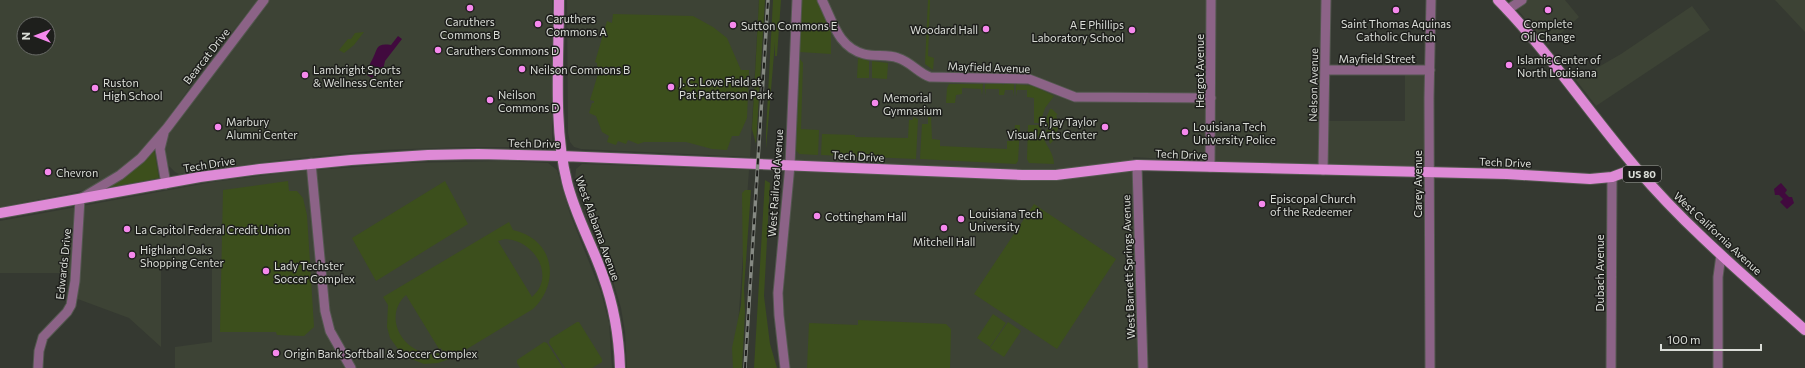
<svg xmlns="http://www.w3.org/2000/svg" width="1805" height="368" font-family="Commissioner,sans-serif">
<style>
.built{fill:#3d4335;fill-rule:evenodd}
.green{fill:#3c4f1c;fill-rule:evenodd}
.water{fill:#410a3e}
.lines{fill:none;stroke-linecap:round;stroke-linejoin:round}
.minor-casing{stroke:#53574f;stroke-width:11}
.major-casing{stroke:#53574f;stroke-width:12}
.minor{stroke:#8c6387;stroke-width:9}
.major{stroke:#de8ad6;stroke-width:10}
.rail-casing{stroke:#868a83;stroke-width:3.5}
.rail{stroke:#1e1f1c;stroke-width:2;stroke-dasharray:6;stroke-linecap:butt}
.poi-dot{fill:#f688ed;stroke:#1e1f1c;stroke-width:1.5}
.labels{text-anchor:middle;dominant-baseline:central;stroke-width:3;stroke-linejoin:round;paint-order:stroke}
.shield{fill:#1e1f1c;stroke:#a2a49f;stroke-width:1}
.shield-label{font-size:10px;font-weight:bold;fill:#daddd7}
.poi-label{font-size:11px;fill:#daddd7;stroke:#1e1f1c;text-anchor:start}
.street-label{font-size:11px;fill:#daddd7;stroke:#1e1f1c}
</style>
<rect width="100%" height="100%" fill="#353931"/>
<!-- built -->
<path class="built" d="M0,0H258L205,66L149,145L132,163L92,187L82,191L0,207ZM24,24H48V48H24Z
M269,0H552V144L547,147H465L380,150L280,160L179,174L175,172L167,164L165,155L166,143L169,132L176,121Z
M567,0H759L750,157L581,149L574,147L570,142L568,133Z
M800,0H1324L1321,121H1405V73L1425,74L1426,163L1421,168L1250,164L1133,157L1139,368H790L783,305Z
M1509,0H1565L1579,17L1548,45Z
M1775,0H1805V32Z
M1692,6L1710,30L1596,106L1576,80L1621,54Z
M502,161L548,163L557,170L570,214L601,292L609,323L612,368H175V347L212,342V261L161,262V347L129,318L75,298L78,273H0V221L213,182L291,172L408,163Z
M582,164L749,170L735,368H627L625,332L621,308L613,281L587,217L575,180L576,169Z"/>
<!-- green -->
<path class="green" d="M759,0H765L756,144L752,129Z
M773,0H781L777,56H775V42L766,149V132Z
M801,0H817L831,30V54L800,52Z
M928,0H930L928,56L934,58L933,70L925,64Z
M613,14L693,16L713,27L727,38L741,70H749L747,118L739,136H732L727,150L712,149L686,142H644L638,144L628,140L626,144L618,141L616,145L607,142L609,136L602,132L596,116L589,113L592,103H594V101L590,100L598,74L597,63L595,62L607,21L612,23Z
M364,32L354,45L344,53L339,50L348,39H351L355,33Z
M858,58L869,61V78H857Z
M800,59L803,63L801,129L819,130L818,155L799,154L796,150Z
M872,61L888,63L887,79L872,78Z
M949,84H983L982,95L981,89L962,88V94L956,95L955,103H946L947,88Z
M985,84H1002L1004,85V84H1014V96L1013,90H1005L1004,95H999V89H986L985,95Z
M1016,84L1034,86L1054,96L1045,108L1040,123H1034V98L1027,97V90H1017L1016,96Z
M1050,109H1052L1058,115H1056L1059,125L1056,135L1058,136L1050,144L1046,131L1048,129V123L1045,121Z
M913,117L918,119L916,159L821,155L822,134L855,135V137L908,138L909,120H913Z
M928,117H931L932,139L940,140V146L1007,149V141H1014L1015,125H1020L1018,161L1016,164L920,159L922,124H928Z
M1028,125H1040C1041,142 1054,150 1054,164L1029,163L1027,159Z
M154,148L159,178L106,188Z
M765,180L770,183L764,296L770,344L777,368H754Z
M288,181L289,191H297L303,198L307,215L314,327L304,336L277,335L276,332H220L223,190Z
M445,181L468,224L376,281L352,238Z
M745,190H751L744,289L745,312L742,368H733L732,348L741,305L743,268L742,193Z
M1034,204L1116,259L1057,349L974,294Z
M509,222L513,230C554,239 561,282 533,309L452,358L438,363L424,364L409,358L401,353L390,338L387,327L388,305L383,297ZM505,239C535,240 556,277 532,297L498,241ZM406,295L439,349L441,348L443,352C409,362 379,320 406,295Z
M993,314L1006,323L990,347L977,338Z
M858,320L946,324L951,329L950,368H807L809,323L858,325Z
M577,322H579L602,359V362L592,368H565L549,343L550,339Z
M1008,322L1021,331L1004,357L990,348Z
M544,342L547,343L563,368H520L517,363V360Z"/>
<!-- water -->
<path class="water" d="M398,36L402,39L385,61L383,70L375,73L372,78L367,75L371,70C368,64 371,63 373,58C378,48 376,43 391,45Z
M1781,183L1787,190L1785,193L1789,197H1792L1794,203L1787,209L1780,202L1783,199L1779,195H1775L1774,189Z"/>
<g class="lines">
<defs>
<path id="minor" d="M822,0C833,22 838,47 864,54C876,57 887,54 898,58C911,62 918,73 930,77L1029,79L1075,97L1211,98
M1507,10L1522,0
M1325,70H1430
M164,133L160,149L166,184
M311,163L325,311L330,331L351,368
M1137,165L1143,368
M1210,167L1211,0
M1323,170L1326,0
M38,368L39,351L43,337L67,312L71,305L75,281L80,199L120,175L141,158L167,128L264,0
M785,368L779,315L778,293L790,165L797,0
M1430,368L1429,98L1431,0
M1611,368L1612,177
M1718,368V277L1721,255"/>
<path id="major" d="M559,0C559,58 553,126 567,182C575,215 592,244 603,276C614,306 619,336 620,368
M1498,0C1549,52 1589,113 1637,169C1687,228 1747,278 1805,330
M0,213L200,177L260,169L351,160L428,155L478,154L561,156L1022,175H1056L1137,165L1507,174L1590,179L1612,177L1636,168"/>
</defs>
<!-- minor casing -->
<use href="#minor" class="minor-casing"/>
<!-- major casing -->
<use href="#major" class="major-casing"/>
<!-- minor -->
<use href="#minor" class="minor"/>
<!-- major -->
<use href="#major" class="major"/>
<defs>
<path id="rail" d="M745,368L768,0"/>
</defs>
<!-- rail casing -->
<use href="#rail" class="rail-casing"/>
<!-- rail -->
<use href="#rail" class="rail"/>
</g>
<!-- markers -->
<g class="poi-dot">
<circle cx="470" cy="8" r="4"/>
<circle cx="1396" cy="10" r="4"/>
<circle cx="1548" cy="10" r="4"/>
<circle cx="538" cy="24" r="4"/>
<circle cx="733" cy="25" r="4"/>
<circle cx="986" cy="29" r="4"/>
<circle cx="1132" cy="30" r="4"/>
<circle cx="438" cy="50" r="4"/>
<circle cx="1509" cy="65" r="4"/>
<circle cx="522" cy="69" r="4"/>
<circle cx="305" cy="75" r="4"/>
<circle cx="671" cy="87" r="4"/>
<circle cx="95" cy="88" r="4"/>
<circle cx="490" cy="100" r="4"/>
<circle cx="875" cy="103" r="4"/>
<circle cx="218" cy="127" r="4"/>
<circle cx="1105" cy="127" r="4"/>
<circle cx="1185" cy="132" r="4"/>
<circle cx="48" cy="172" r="4"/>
<circle cx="1262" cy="204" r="4"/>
<circle cx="817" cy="216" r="4"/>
<circle cx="961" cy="219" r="4"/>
<circle cx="944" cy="228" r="4"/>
<circle cx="127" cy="229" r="4"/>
<circle cx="132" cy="255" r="4"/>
<circle cx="266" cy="271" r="4"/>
<circle cx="276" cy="353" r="4"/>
</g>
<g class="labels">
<!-- shield labels -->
<rect class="shield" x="1623" y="166" width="38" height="16" rx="3"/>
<g class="shield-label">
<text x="1642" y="174">US 80</text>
</g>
<!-- poi labels -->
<g class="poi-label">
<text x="546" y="18">Caruthers<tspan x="546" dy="13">Commons A</tspan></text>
<text x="470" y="21" text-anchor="middle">Caruthers<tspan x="470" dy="13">Commons B</tspan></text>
<text x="1396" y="23" text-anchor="middle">Saint Thomas Aquinas<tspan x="1396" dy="13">Catholic Church</tspan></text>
<text x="1548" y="23" text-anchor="middle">Complete<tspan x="1548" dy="13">Oil Change</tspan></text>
<text x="1124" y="24" text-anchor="end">A E Phillips<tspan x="1124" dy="13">Laboratory School</tspan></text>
<text x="741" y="25">Sutton Commons E</text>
<text x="978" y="29" text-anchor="end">Woodard Hall</text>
<text x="446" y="50">Caruthers Commons D</text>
<text x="1517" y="59">Islamic Center of<tspan x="1517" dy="13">North Louisiana</tspan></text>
<text x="313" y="69">Lambright Sports<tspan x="313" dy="13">&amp; Wellness Center</tspan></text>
<text x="530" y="69">Neilson Commons B</text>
<text x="679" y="81">J. C. Love Field at<tspan x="679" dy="13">Pat Patterson Park</tspan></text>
<text x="103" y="82">Ruston<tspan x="103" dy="13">High School</tspan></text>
<text x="498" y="94">Neilson<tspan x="498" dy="13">Commons D</tspan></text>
<text x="883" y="97">Memorial<tspan x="883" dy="13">Gymnasium</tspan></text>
<text x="226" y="121">Marbury<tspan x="226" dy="13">Alumni Center</tspan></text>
<text x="1097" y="121" text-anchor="end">F. Jay Taylor<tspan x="1097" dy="13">Visual Arts Center</tspan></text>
<text x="1193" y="126">Louisiana Tech<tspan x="1193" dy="13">University Police</tspan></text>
<text x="56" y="172">Chevron</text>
<text x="1270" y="198">Episcopal Church<tspan x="1270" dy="13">of the Redeemer</tspan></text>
<text x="969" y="213">Louisiana Tech<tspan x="969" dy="13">University</tspan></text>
<text x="825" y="216">Cottingham Hall</text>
<text x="135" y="229">La Capitol Federal Credit Union</text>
<text x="944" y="241" text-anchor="middle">Mitchell Hall</text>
<text x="140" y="249">Highland Oaks<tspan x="140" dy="13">Shopping Center</tspan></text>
<text x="274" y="265">Lady Techster<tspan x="274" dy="13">Soccer Complex</tspan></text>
<text x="284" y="353">Origin Bank Softball &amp; Soccer Complex</text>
</g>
<!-- street labels -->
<g class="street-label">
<text transform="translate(206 56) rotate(-52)">Bearcat Drive</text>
<text x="1377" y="58">Mayfield Street</text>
<text transform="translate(989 67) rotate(2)">Mayfield Avenue</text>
<text transform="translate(1199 71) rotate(-90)">Hergot Avenue</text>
<text transform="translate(1313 85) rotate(-89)">Nelson Avenue</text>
<text transform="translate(534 143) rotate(1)">Tech Drive</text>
<text transform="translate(1181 154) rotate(2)">Tech Drive</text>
<text transform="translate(858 156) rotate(3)">Tech Drive</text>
<text transform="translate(1505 162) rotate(2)">Tech Drive</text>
<text transform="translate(209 164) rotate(-9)">Tech Drive</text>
<text transform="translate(775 183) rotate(-86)">West Railroad Avenue</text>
<text transform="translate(1417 184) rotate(-90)">Carey Avenue</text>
<text transform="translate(598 228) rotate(70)">West Alabama Avenue</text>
<text transform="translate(1718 233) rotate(43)">West California Avenue</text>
<text transform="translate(63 264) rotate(-84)">Edwards Drive</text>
<text transform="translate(1128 267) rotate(-92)">West Barnett Springs Avenue</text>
<text transform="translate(1599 273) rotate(-90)">Dubach Avenue</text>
</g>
</g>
<!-- north arrow -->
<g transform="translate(36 36) rotate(270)"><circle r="19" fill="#1e1f1c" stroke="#696b67"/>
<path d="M0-3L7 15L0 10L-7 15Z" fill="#f688ed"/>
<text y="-6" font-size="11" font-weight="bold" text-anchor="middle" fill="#daddd7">N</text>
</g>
<!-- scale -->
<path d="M1661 344v6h100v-6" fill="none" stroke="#daddd7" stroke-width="2"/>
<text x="1667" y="344" font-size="12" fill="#daddd7" stroke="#1e1f1c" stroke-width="3" paint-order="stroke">100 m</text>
</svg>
